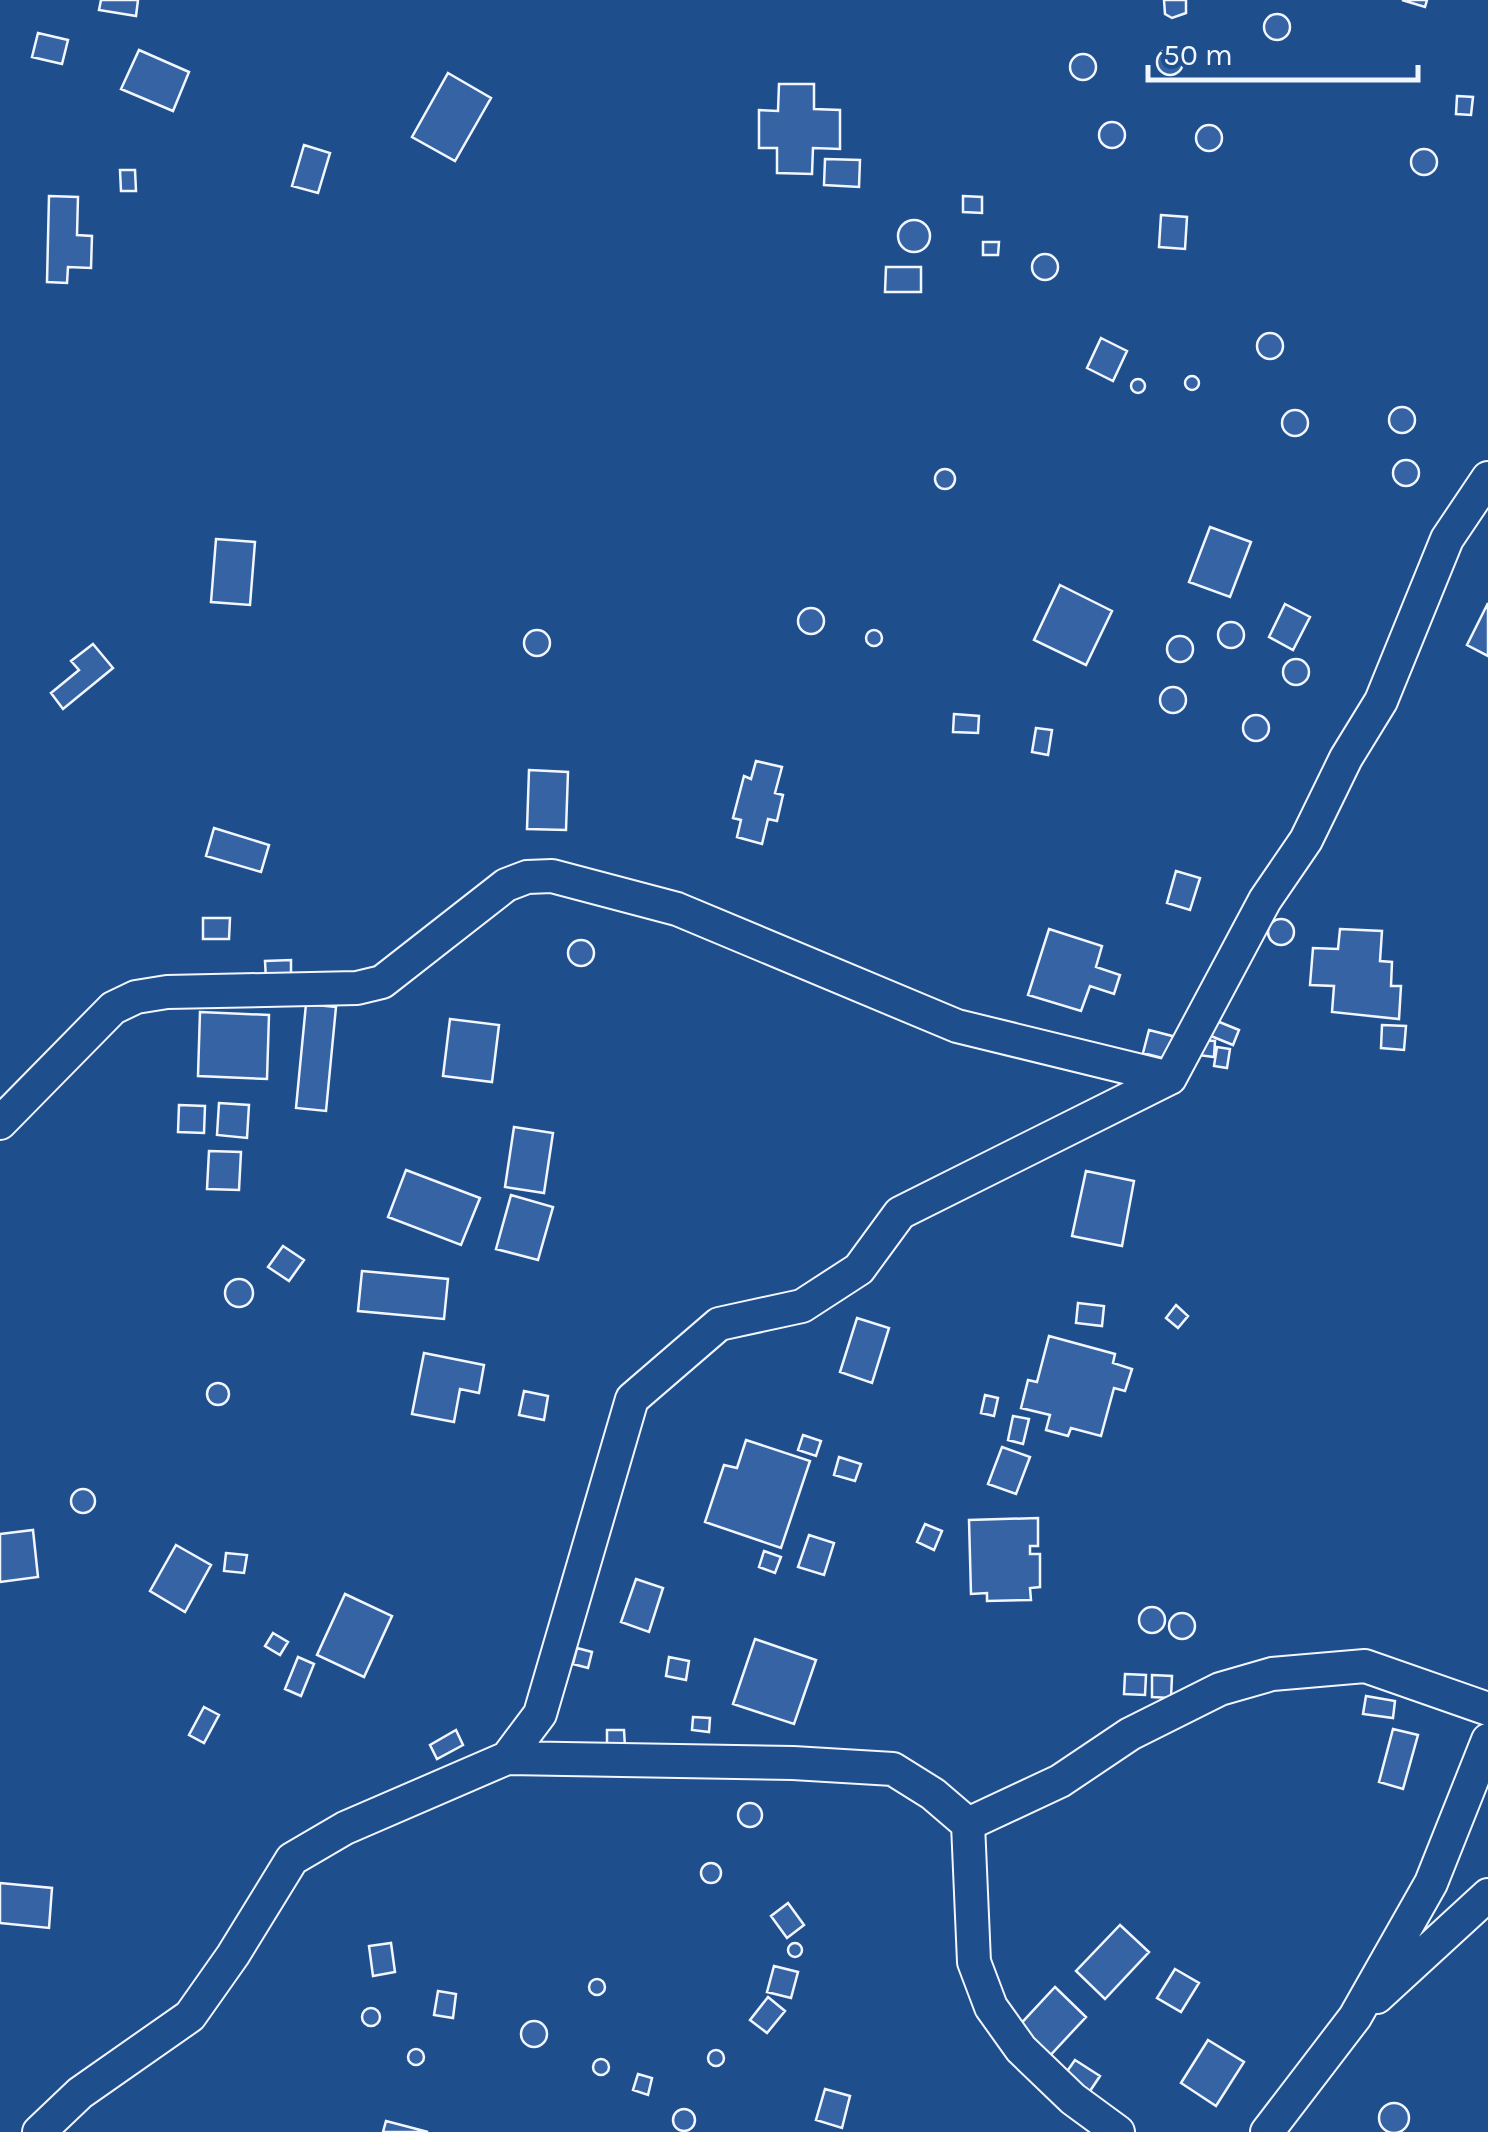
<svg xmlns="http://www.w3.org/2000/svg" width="1488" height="2132" font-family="Karla,sans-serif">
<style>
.building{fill:#3563a3;stroke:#f2f6ff;stroke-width:2.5}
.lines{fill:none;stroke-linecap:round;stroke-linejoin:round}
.street-casing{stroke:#f2f6ff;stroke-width:36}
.street{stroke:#1f4e8c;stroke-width:32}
</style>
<rect width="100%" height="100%" fill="#1f4e8c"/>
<!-- building -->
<path class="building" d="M101,0H138L136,16L99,10Z
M1164,0H1186V13L1172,18L1165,14Z
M1402,0H1427L1425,7Z
M1264 27a13 13 0 1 1 26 0a13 13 0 1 1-26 0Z
M38,33L68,40L62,64L32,57Z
M1157 62a13 13 0 1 1 26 0a13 13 0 1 1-26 0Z
M139,50L189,72L173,111L121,89Z
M1070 67a13 13 0 1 1 26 0a13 13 0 1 1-26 0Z
M448,73L491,98L455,161L412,137Z
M779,84H814V109L840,110V149L813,148L812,174L777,173V148H759V110L778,111Z
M1457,96L1473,97L1471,115L1456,114Z
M1099 135a13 13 0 1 1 26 0a13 13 0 1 1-26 0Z
M1196 138a13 13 0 1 1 26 0a13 13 0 1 1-26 0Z
M304,145L330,153L318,193L292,186Z
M1411 162a13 13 0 1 1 26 0a13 13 0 1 1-26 0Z
M825,159L860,160L859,187L824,185Z
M120,170H135L136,191H121Z
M49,196L78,197L77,235L92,236L91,268L68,267L67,283L47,282Z
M963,196L982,197V213L963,212Z
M1161,215L1187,217L1185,249L1159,247Z
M898 236a16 16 0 1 1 32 0a16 16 0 1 1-32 0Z
M983,242H999L998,255H983Z
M1032 267a13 13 0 1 1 26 0a13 13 0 1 1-26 0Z
M886,267H921V292H885Z
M1257 346a13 13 0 1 1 26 0a13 13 0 1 1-26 0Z
M1101,338L1127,351L1113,381L1087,368Z
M1185 383a7 7 0 1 1 14 0a7 7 0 1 1-14 0Z
M1131 386a7 7 0 1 1 14 0a7 7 0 1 1-14 0Z
M1389 420a13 13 0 1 1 26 0a13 13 0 1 1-26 0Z
M1282 423a13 13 0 1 1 26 0a13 13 0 1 1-26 0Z
M1393 473a13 13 0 1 1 26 0a13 13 0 1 1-26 0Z
M935 479a10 10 0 1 1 20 0a10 10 0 1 1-20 0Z
M1210,527L1251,542L1230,597L1189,582Z
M216,539L255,542L250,605L211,602Z
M1060,585L1112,611L1086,665L1034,640Z
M1488,603V656L1467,645Z
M1285,604L1310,617L1293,650L1269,637Z
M798 621a13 13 0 1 1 26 0a13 13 0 1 1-26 0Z
M1218 635a13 13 0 1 1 26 0a13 13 0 1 1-26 0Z
M866 638a8 8 0 1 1 16 0a8 8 0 1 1-16 0Z
M524 643a13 13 0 1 1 26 0a13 13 0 1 1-26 0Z
M1167 649a13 13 0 1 1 26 0a13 13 0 1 1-26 0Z
M93,644L113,668L63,709L51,693L79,670L71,661Z
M1283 672a13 13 0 1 1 26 0a13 13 0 1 1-26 0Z
M1160 700a13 13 0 1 1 26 0a13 13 0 1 1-26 0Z
M954,714L979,716L978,733L953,732Z
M1243 728a13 13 0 1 1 26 0a13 13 0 1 1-26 0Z
M1036,728L1052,730L1048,755L1032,752Z
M756,761L782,767L775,793L783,795L777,821L768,819L762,844L737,837L741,820L733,818L744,776L751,779Z
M529,770L568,772L566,830L527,829Z
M214,828L269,845L261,872L206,856Z
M1176,871L1200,878L1190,910L1167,903Z
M203,918H230L229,939H203Z
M1268 932a13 13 0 1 1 26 0a13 13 0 1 1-26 0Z
M1049,929L1102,946L1096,967L1120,975L1114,994L1090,986L1081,1011L1028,995Z
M1340,929L1382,931L1380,961L1392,962L1391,986H1401L1399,1019L1332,1012L1334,986L1310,985L1313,948L1338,949Z
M568 953a13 13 0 1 1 26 0a13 13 0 1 1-26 0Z
M291,960V980H266L265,961Z
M306,1004L336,1007L326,1111L296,1108Z
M200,1012L269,1015L267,1079L198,1076Z
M450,1019L499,1025L492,1082L443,1076Z
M1212,1019L1239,1030L1233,1045L1206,1034Z
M1382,1025L1406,1026L1404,1050L1381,1048Z
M1149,1030L1176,1037L1170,1060L1143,1053Z
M1199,1040L1215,1041L1214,1057L1198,1055Z
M1217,1047L1230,1049L1227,1068L1214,1066Z
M219,1103L249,1105L247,1138L217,1135Z
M179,1105L205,1106L204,1133L178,1132Z
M514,1127L553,1133L544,1193L505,1187Z
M209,1151L241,1152L239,1190L207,1189Z
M406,1170L480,1198L461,1245L388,1217Z
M1086,1171L1134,1181L1122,1246L1072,1236Z
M511,1195L553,1207L538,1260L496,1249Z
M283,1246L304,1260L289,1281L268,1267Z
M362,1271L448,1279L444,1319L358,1311Z
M225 1293a14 14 0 1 1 28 0a14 14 0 1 1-28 0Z
M1078,1303L1104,1306L1102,1326L1076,1323Z
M1176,1305L1188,1316L1178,1328L1166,1318Z
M857,1318L889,1328L872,1383L840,1372Z
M1049,1336L1115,1354L1113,1363L1132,1369L1125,1391L1114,1388L1101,1436L1071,1428L1068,1436L1046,1430L1050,1415L1021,1408L1028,1380L1037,1382Z
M424,1353L484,1365L479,1393L460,1389L454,1422L412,1414Z
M207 1394a11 11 0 1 1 22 0a11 11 0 1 1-22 0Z
M524,1391L548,1396L544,1420L519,1415Z
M985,1395L998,1398L994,1416L981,1413Z
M1013,1416L1029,1419L1023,1444L1008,1440Z
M803,1435L821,1441L816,1456L798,1450Z
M746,1440L810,1461L781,1548L705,1522L724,1465L737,1468Z
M1002,1447L1030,1457L1016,1494L988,1484Z
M839,1457L861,1464L855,1481L834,1475Z
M71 1501a12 12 0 1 1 24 0a12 12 0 1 1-24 0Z
M1038,1518V1546H1030V1554H1040V1587L1030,1588L1031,1600L987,1601V1593L971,1594L969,1520Z
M925,1524L942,1531L934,1550L917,1542Z
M33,1530L38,1577L0,1582V1534Z
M809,1535L834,1543L824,1575L798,1567Z
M176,1545L211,1565L185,1612L150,1591Z
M764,1551L781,1557L775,1573L759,1567Z
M226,1553L247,1555L244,1573L224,1571Z
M636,1579L663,1588L649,1632L621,1622Z
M345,1594L392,1616L364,1677L317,1655Z
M1139 1620a13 13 0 1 1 26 0a13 13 0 1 1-26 0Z
M1169 1626a13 13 0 1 1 26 0a13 13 0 1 1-26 0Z
M273,1633L288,1642L280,1655L265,1646Z
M755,1639L816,1660L794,1724L733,1704Z
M577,1648L592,1652L588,1668L573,1664Z
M298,1657L314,1664L301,1696L285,1689Z
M669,1657L689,1661L686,1680L666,1676Z
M1125,1674L1146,1675L1145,1695L1124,1694Z
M1152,1675L1172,1676L1171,1698L1152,1697Z
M1366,1696L1395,1701L1393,1718L1363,1714Z
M204,1707L219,1715L204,1743L189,1735Z
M693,1717L710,1718L709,1732L692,1730Z
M1393,1729L1418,1735L1403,1789L1379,1782Z
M456,1730L463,1745L437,1759L430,1745Z
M607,1730H624L625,1747H607Z
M738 1815a12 12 0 1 1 24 0a12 12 0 1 1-24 0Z
M701 1873a10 10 0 1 1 20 0a10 10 0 1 1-20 0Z
M0,1883L52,1888L49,1928L0,1923Z
M788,1903L804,1925L787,1938L771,1916Z
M1120,1925L1149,1952L1105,1999L1076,1971Z
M391,1943L395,1972L373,1976L369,1946Z
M788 1950a7 7 0 1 1 14 0a7 7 0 1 1-14 0Z
M774,1966L798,1972L791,1998L767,1992Z
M1175,1969L1199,1983L1181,2012L1157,1998Z
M589 1987a8 8 0 1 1 16 0a8 8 0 1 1-16 0Z
M1055,1987L1086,2017L1045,2061L1014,2031Z
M438,1991L456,1994L453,2018L434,2015Z
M768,1997L785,2011L767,2033L750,2020Z
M362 2017a9 9 0 1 1 18 0a9 9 0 1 1-18 0Z
M521 2034a13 13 0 1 1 26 0a13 13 0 1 1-26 0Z
M1208,2040L1244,2062L1216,2106L1181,2083Z
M408 2057a8 8 0 1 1 16 0a8 8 0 1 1-16 0Z
M708 2058a8 8 0 1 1 16 0a8 8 0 1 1-16 0Z
M593 2067a8 8 0 1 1 16 0a8 8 0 1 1-16 0Z
M1075,2060L1100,2076L1086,2097L1061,2080Z
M638,2074L652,2078L648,2095L633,2090Z
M825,2089L850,2096L842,2128L816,2120Z
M1379 2118a15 15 0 1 1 30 0a15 15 0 1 1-30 0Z
M673 2120a11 11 0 1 1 22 0a11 11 0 1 1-22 0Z
M386,2121L428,2132H383Z"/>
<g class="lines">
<defs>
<path id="street" d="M0,1123L113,1008L136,997L167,992L357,988L382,982L506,885L527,877L552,876L677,909L957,1026L1170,1078
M507,1758L793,1763L893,1769L933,1794L968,1824L1060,1781L1130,1734L1220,1689L1272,1674L1365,1666L1488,1709
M968,1824L974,1962L991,2007L1021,2049L1073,2099L1118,2132
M1377,1997L1488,1895
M39,2132L80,2093L190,2016L233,1955L292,1859L345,1828L507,1758L540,1714L632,1399L719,1324L802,1306L859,1269L900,1213L1170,1078L1265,900L1306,840L1346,758L1381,701L1447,539L1488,478
M1267,2132L1355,2017L1431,1883L1488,1740"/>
</defs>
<!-- street casing -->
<use href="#street" class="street-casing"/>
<!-- street -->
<use href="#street" class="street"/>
</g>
<!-- scale -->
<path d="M1148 65v15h270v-15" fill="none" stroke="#f2f6ff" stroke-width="5"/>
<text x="1163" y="65" font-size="30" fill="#f2f6ff" stroke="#1f4e8c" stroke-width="8" paint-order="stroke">50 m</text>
</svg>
